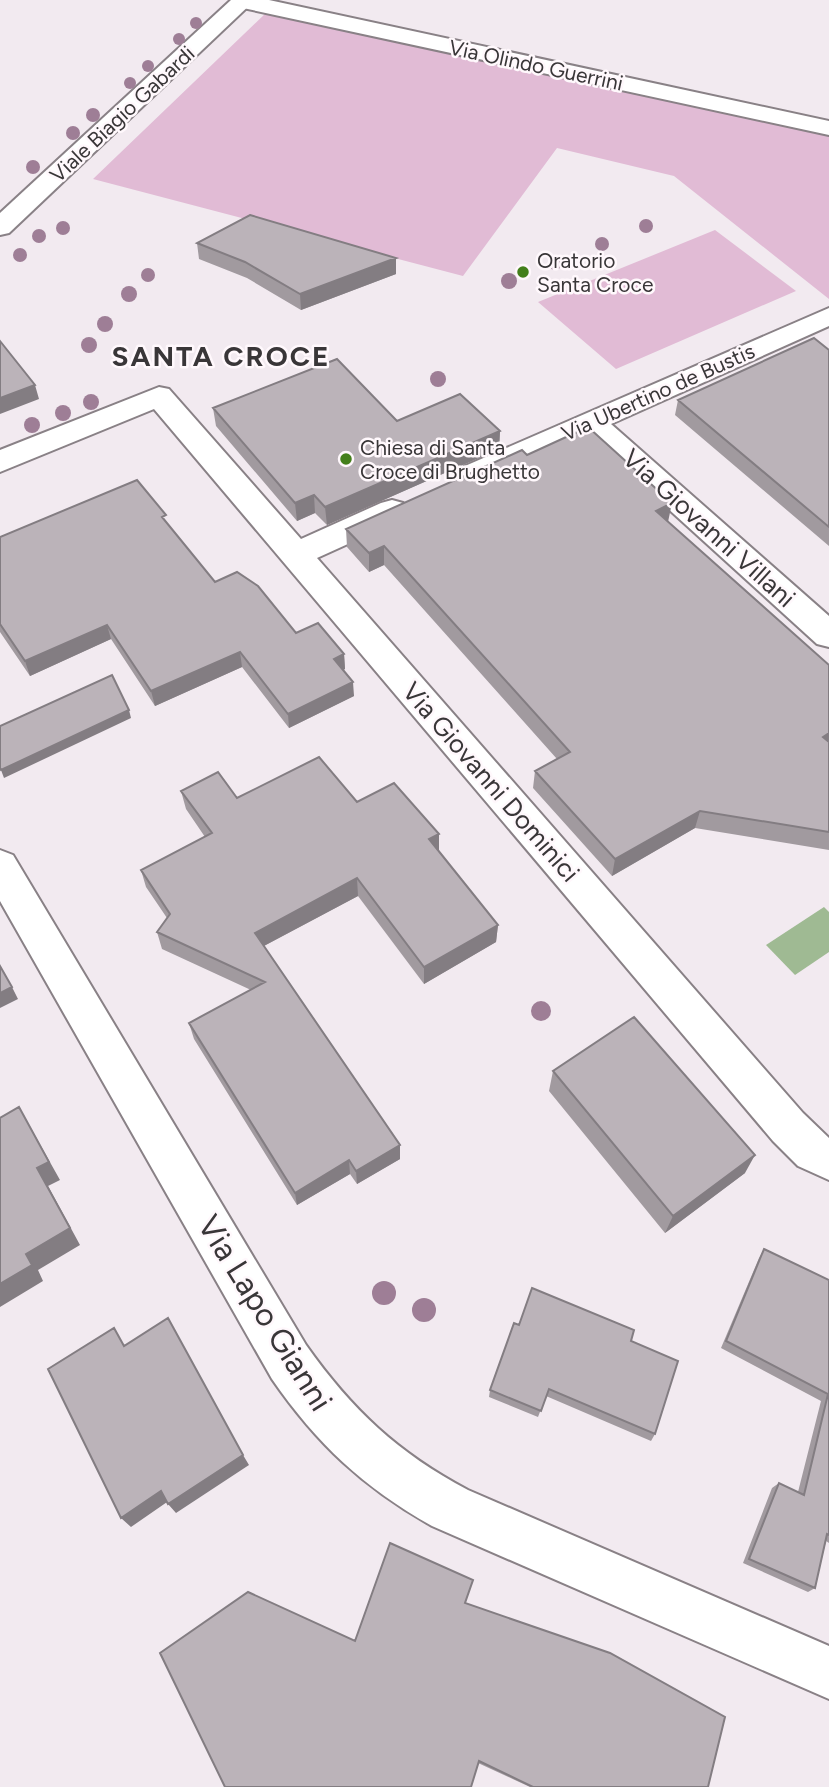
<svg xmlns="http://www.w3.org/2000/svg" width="829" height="1787" font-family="Figtree,sans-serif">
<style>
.green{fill:#e1bbd5}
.water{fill:#9fba93}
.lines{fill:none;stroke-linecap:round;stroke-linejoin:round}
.minor-casing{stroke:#898186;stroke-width:4}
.tertiary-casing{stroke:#898186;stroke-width:4}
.minor{fill:#fff;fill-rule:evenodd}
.tertiary{fill:#fff;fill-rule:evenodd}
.tree{fill:#9e7e96}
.wall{fill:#a19a9f}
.shaded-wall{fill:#837d82}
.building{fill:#bbb3b9;stroke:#837d82;stroke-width:2}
.poi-dot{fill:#437f1b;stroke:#fff8fc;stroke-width:2.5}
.labels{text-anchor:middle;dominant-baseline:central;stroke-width:5;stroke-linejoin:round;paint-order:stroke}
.far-street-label{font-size:21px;fill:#393638;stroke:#fff8fc}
.far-poi-label{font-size:21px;fill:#393638;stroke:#fff8fc;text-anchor:start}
.street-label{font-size:26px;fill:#393638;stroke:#fff8fc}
.far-district-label{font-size:28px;font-weight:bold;letter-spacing:2px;fill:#393638;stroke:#fff8fc}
.near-street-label{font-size:32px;fill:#393638;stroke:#fff8fc}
</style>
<rect width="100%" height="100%" fill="#f2eaf0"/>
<!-- green -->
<path class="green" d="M268,11L829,133V299L674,176L557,148L463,276L93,179Z
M715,230L796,291L616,369L538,302Z"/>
<!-- water -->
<path class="water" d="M824,907L829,912V952L795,975L766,945Z"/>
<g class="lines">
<defs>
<path id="minor" d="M233,0H269L829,121V135L243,8L235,6Z
M829,308V326L611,424L829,616V647L817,644L587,435L487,480L476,483L465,480L461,473L465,466Z
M159,387L169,389L301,539L381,503L392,500L403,503L408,511L403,519L317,558L803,1113L829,1138V1180L798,1166L773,1141L154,409L0,472V450Z
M0,850L13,855L306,1345C352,1410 398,1453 468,1490L829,1646V1699L432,1526C363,1487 317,1444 272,1379L0,901Z"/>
<path id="tertiary" d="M231,0H255L9,233L0,235V213Z"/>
</defs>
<!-- minor casing -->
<use href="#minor" class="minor-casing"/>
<!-- tertiary casing -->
<use href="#tertiary" class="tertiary-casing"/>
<!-- minor -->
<use href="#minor" class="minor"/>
<!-- tertiary -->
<use href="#tertiary" class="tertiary"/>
</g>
<!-- trees -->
<g class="tree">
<circle cx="196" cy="23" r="6"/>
<circle cx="179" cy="39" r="6"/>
<circle cx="148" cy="66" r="6"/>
<circle cx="130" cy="83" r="6"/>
<circle cx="93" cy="115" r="7"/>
<circle cx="73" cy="133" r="7"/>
<circle cx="33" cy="167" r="7"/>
<circle cx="646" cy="226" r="7"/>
<circle cx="63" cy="228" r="7"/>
<circle cx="39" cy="236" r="7"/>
<circle cx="602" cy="244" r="7"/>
<circle cx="20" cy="255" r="7"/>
<circle cx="555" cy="263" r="7"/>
<circle cx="148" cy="275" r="7"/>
<circle cx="509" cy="281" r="8"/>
<circle cx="129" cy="294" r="8"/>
<circle cx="105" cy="324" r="8"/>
<circle cx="89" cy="345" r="8"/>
<circle cx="438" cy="379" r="8"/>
<circle cx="91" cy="402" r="8"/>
<circle cx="63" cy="413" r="8"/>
<circle cx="32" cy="425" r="8"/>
<circle cx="541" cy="1011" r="10"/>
<circle cx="384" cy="1293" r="12"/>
<circle cx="424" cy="1310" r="12"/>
</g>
<!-- wall -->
<path class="wall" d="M197,243L396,258V274L301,310L247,278L199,259Z
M829,350V546L675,415L678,400Z
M213,408L397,421L500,431L499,449L327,525L315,513L297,521L216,426Z
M527,455L668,522L829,665V850L695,828L612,876L533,788L535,771L557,759L384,565L369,572L347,547L346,529Z
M168,524L215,582L296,633L344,654L345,669L343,670L354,696L289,728L242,667L155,706L111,639L30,676L0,632V537Z
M181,791L237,798L357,802L439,834V851L498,925L496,942L424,984L358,896L264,946L400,1159L357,1184L350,1174L297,1205L194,1039L189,1023L251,990L162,949L157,932L167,918L146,887L141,870L205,837L186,809Z
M553,1071L745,1173L665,1233L549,1091Z
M764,1249L829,1280V1543L826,1541L815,1588L808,1592L743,1563L772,1488L779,1483L798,1492L821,1401L721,1348L759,1258Z
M519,1325L631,1341L655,1434L651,1441L546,1396L538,1417L489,1397L490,1390Z
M465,1603L708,1787H530L478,1763L355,1641Z"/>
<!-- shaded-wall -->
<path class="shaded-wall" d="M396,258V274L301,310L300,294Z
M35,385L39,399L0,414V398Z
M500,431L499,449L327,525L325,507Z
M314,495L315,513L297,521L295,503Z
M672,503L668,522L656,511Z
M384,546V565L369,572V553Z
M107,625L111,639L30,676L25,661Z
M240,652L242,667L155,706L151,691Z
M344,654L345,669L335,674L334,659Z
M353,682L354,696L289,728L288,714Z
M129,710L131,718L4,778L1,770Z
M829,733V747L823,737Z
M700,811L695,828L612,876L615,859Z
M439,834V851L429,839Z
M357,878L358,896L258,949L255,933Z
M498,925L496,942L424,984V967Z
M12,987L18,999L0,1008V993Z
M19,1107L60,1180L48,1186L80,1245L38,1270L43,1281L0,1307V1284L26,1254Z
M400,1145V1159L357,1184L356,1171Z
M755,1155L745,1173L665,1233L673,1216Z
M349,1160L350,1174L297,1205L295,1193Z
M243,1455L249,1465L176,1513L168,1504Z
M161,1491L170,1500L131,1527L121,1518Z"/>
<!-- building -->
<path class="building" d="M250,215L396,258L300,294L245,262L197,243Z
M814,338L829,350V527L678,400Z
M0,341L35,385L0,398Z
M337,359L397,421L460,394L500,431L325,507L314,495L295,503L213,408Z
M588,427L672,503L656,511L829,665V733L823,737L829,742V832L700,811L615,859L535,771L570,752L384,546L369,553L346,529L522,450L527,455Z
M137,480L166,515L162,517L215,582L237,572L258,586L296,633L318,623L344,654L334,659L353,682L288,714L240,652L151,691L107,625L25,661L0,624V537Z
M112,675L129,710L1,770L0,768V726Z
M319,757L357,802L394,783L439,834L429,839L498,925L424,967L357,878L255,933L400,1145L356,1171L349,1160L295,1193L189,1023L265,982L157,932L170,914L141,870L212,833L181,791L218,772L237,798Z
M0,966L12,987L0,993Z
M634,1017L755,1155L673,1216L553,1071Z
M19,1107L49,1162L37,1168L70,1228L26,1254L32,1265L0,1284V1118Z
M764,1249L829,1280V1535L827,1534L815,1588L749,1559L779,1483L804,1495L828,1394L726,1341Z
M532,1288L634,1330L631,1341L678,1361L655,1434L549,1389L541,1411L490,1390L514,1323L519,1325Z
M168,1318L243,1455L168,1504L161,1491L121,1518L48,1369L114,1328L124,1346Z
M390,1543L473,1580L465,1603L610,1653L725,1717L708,1787H533L479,1761L471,1787H225L160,1653L248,1592L355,1641Z"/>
<!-- markers -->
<g class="poi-dot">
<circle cx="523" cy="272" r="7"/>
<circle cx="346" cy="459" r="7"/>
</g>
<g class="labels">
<!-- far-street labels -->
<g class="far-street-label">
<text transform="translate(536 65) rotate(12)">Via Olindo Guerrini</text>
<text transform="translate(122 114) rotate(-43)">Viale Biagio Gabardi</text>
<text transform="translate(658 392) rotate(-24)">Via Ubertino de Bustis</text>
</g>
<!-- far-poi labels -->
<g class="far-poi-label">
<text x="537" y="260">Oratorio<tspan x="537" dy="24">Santa Croce</tspan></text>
<text x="360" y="447">Chiesa di Santa<tspan x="360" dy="24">Croce di Brughetto</tspan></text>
</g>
<!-- street labels -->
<g class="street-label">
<text transform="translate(709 528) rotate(42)">Via Giovanni Villani</text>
<text transform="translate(491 782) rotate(49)">Via Giovanni Dominici</text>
</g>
<!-- far-district labels -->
<g class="far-district-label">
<text x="221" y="356">SANTA CROCE</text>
</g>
<!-- near-street labels -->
<g class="near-street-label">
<text transform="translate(265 1313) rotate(58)">Via Lapo Gianni</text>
</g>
</g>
</svg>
